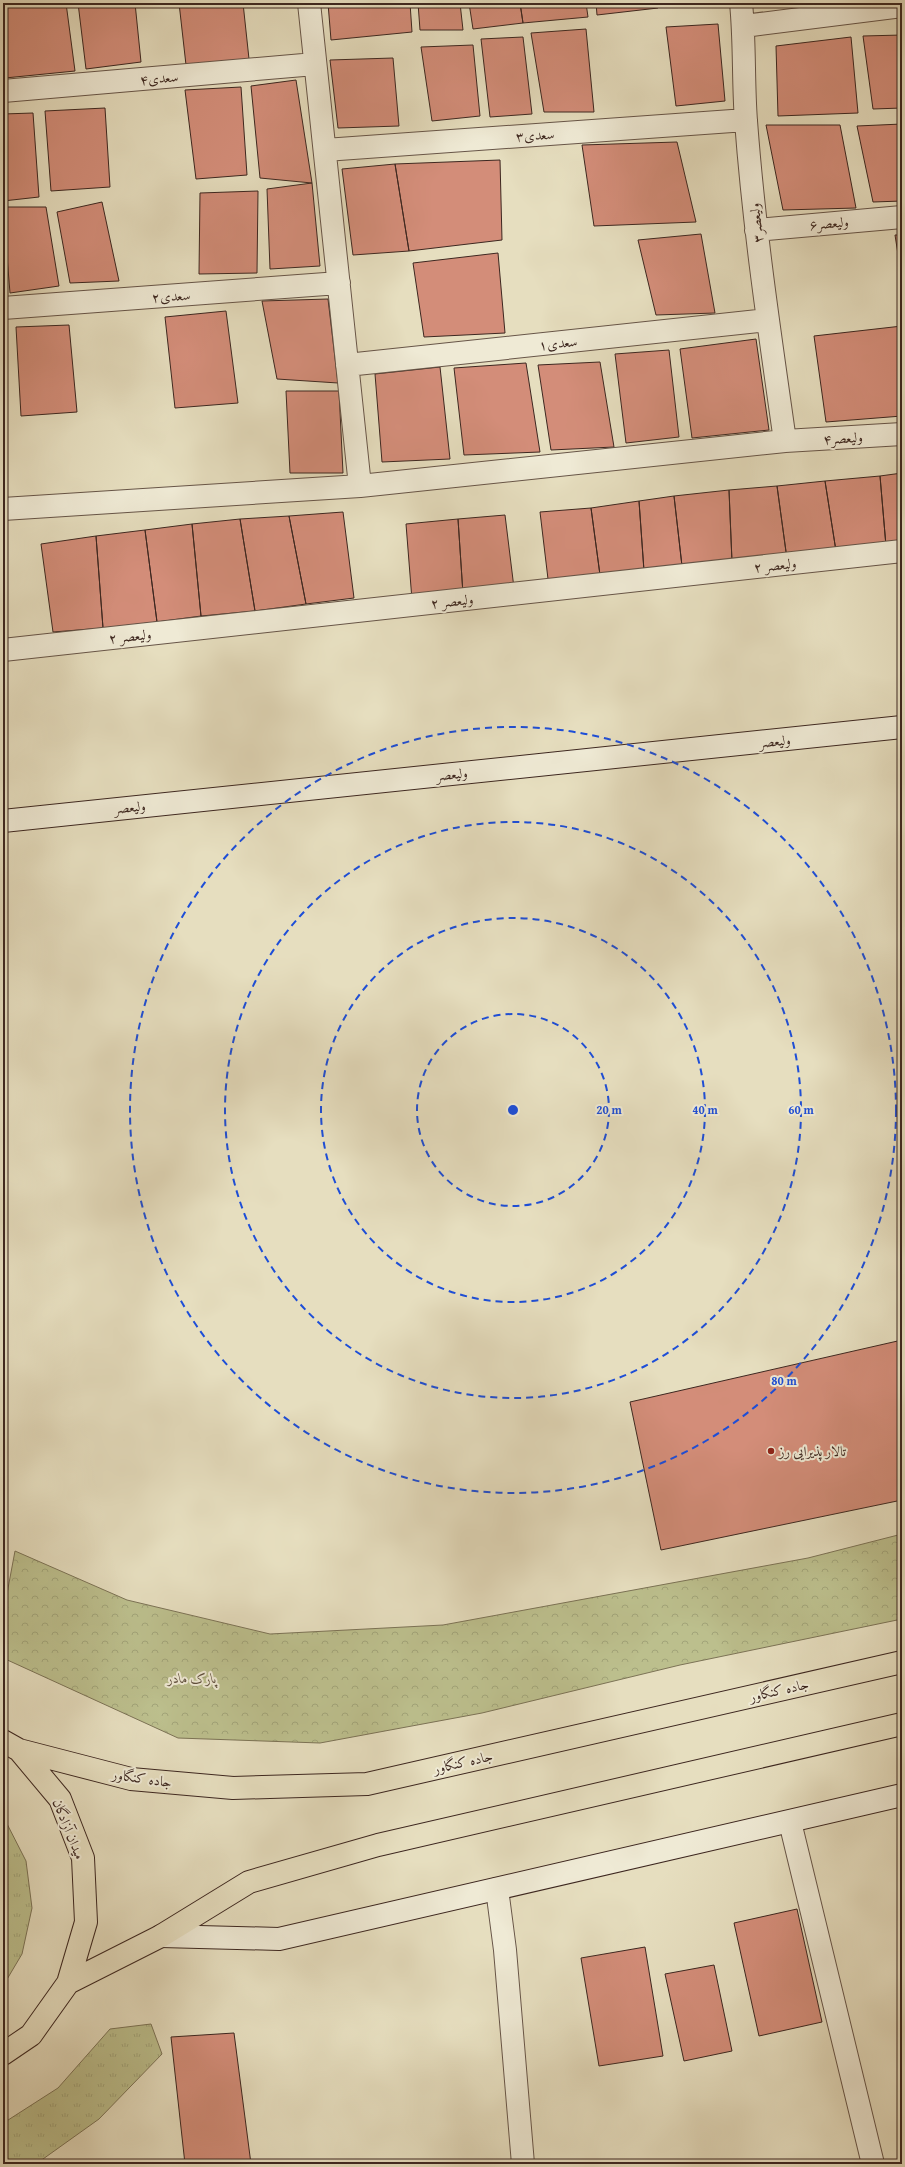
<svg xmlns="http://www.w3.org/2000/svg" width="905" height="2167" font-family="'Gentium Book Plus',Amiri,serif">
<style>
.grass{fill:url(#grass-tufts);stroke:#7c7356}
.park{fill:url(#park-crowns);stroke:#7c7356}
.building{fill:#d38d79;stroke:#3d2720}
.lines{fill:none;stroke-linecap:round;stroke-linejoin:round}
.street-casing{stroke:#675548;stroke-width:24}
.secondary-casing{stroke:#3d2720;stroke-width:24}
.primary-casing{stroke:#3d2720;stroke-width:24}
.street{stroke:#efead5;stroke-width:22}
.secondary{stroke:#efead5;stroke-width:22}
.primary{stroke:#e6debf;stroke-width:22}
.ring{fill:none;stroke:#1d4ed8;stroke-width:2;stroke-dasharray:7 5}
.poi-dot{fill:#8f2418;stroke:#efead5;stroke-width:1.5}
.labels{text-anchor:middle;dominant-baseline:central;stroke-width:4;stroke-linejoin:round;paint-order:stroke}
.street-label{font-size:14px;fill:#3d2720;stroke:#efead5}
.poi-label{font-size:14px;fill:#3d2720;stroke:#efead5;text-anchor:start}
.park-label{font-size:14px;font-style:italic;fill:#5d4d3b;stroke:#efead5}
.centre{fill:#1d4ed8;stroke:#efead5;stroke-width:2}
.ring-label{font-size:12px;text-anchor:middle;font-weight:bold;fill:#1d4ed8;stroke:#efead5;stroke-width:4;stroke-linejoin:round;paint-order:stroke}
</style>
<defs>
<pattern id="grass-tufts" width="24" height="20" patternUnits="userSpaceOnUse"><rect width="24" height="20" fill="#bcbf8d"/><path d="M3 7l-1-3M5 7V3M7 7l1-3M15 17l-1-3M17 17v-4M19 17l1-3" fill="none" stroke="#a2a479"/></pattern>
<pattern id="park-crowns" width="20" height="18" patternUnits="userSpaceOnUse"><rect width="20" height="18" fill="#bcbf8d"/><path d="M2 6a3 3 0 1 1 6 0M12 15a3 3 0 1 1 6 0" fill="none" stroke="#a2a479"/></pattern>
</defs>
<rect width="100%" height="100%" fill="#e6debf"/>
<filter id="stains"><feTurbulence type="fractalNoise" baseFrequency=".005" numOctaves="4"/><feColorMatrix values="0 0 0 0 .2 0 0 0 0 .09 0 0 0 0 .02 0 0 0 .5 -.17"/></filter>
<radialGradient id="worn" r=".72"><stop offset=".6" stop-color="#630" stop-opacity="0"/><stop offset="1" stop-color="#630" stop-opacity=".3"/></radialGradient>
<!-- grass -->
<path class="grass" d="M3,1816L26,1861L32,1908L22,1954L3,1986Z
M151,2024L162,2054L99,2119L36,2164L4,2163L5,2122L58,2088L110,2029Z"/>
<!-- park -->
<path class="park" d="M902,1534V1619L680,1665L482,1713L320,1743L178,1738L3,1658V1615L15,1551L127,1600L270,1634L443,1625L808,1558Z"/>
<!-- building -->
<path class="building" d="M3,3H66L75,71L5,78Z
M78,3H135L141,62L86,69Z
M179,3H243L249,59L186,65Z
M328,3H410L412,32L331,40Z
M418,3H460L463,30H420Z
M469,3H520L523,23L473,29Z
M520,3H586L588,17L523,23Z
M596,3H657L658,8L597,15Z
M673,3H727V6L674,5Z
M718,24L725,101L676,106L666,27Z
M586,29L594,112H544L531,33Z
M902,35V108L873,109L863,36Z
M523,37L532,114L490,117L481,39Z
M851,37L858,113L778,116L776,46Z
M473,45L480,116L432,121L421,47Z
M3,50L5,78H3Z
M393,58L399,126L338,128L330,60Z
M296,80L312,183L260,178L251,86Z
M241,87L247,175L196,179L185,90Z
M105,108L110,187L51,191L45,111Z
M33,113L39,197L3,201V114Z
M902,124V201L873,202L857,126Z
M766,125H840L856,208L783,210Z
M677,142L696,222L594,226L582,145Z
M500,160L502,240L409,251L395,164Z
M395,164L409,251L353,255L342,169Z
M312,183L320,266L270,269L267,189Z
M258,191L257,273L199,274L200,193Z
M102,202L119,281L70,283L57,212Z
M3,207H46L59,286L10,293Z
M701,234L715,313L656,315L638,240Z
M895,235H902V280Z
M498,253L505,333L424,337L413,263Z
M328,299L338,383L277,379L262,301Z
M226,311L238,403L175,408L165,317Z
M69,325L77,412L21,416L16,327Z
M902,326V416L826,422L814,336Z
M756,339L769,430L692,438L680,349Z
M669,350L679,437L626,443L615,354Z
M600,362L614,447L551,450L538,365Z
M526,363L540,452L464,455L454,368Z
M440,367L450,459L382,462L375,374Z
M286,391H339L343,473H290Z
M902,473V545L886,546L880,476Z
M880,476L886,546L836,551L825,481Z
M825,481L836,551L787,559L777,486Z
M777,486L787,559L732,562L729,490Z
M729,490L732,562L682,566L674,496Z
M674,496L682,566L644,571L639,501Z
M639,501L644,571L600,575L591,508Z
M591,508L600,575L548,579L540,512Z
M343,512L354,598L306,604L289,516Z
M505,515L514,588L463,594L458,519Z
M289,516L306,604L255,611L240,519Z
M240,519L255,611L201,616L192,524Z
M458,519L463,594L412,600L406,524Z
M192,524L201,616L157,622L145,530Z
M145,530L157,622L103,628L96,536Z
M96,536L103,628L53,632L41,544Z
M902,1340V1500L661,1550L630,1402Z
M797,1909L822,2022L759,2036L734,1923Z
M645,1947L663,2056L599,2066L581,1958Z
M714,1965L732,2051L684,2061L665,1974Z
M234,2033L251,2164H185L171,2037Z"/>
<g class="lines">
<defs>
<path id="street" d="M309,3L360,486
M741,3C745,42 743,82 746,121C754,229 770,335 785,441
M744,26L902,6
M3,91L315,64
M325,150L746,120
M756,230L902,217
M3,308L339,283
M347,365L768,320
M3,509L360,486L785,441L902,434
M3,650L902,551
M790,1822L873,2164
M497,1889L505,1950L523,2164"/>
<path id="secondary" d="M3,821L902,727
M161,1936L279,1939L902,1795"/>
<path id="primary" d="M3,1741L19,1750L60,1799L83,1858L86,1922L68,1983L31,2035L3,2054
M19,1750L131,1779L233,1788L367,1784L902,1662
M68,1983L161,1936L249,1882L378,1845L902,1724"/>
</defs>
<!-- street casing -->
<use href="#street" class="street-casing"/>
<!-- secondary casing -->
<use href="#secondary" class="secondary-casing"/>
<!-- primary casing -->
<use href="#primary" class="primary-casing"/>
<!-- street -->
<use href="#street" class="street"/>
<!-- secondary -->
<use href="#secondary" class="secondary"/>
<!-- primary -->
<use href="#primary" class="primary"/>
</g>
<!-- distance rings -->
<g class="ring">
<circle cx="513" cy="1110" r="96"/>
<circle cx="513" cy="1110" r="192"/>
<circle cx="513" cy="1110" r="288"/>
<circle cx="513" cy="1110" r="383"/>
</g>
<!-- markers -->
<circle class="poi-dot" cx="771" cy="1451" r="4"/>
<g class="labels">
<!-- street labels -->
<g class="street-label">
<text transform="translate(159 78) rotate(-5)">سعدی۴</text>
<text transform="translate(535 135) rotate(-4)">سعدی۳</text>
<text transform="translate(756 223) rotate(-96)">ولیعصر۳</text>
<text transform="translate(829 223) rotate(-5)">ولیعصر۶</text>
<text transform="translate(171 296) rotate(-4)">سعدی۲</text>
<text transform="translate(558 343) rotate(-6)">سعدی۱</text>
<text transform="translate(843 438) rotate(-4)">ولیعصر۴</text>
<text transform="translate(775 565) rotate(-6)">ولیعصر ۲</text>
<text transform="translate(452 601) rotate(-6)">ولیعصر ۲</text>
<text transform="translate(130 636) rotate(-6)">ولیعصر ۲</text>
<text transform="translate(775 741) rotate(-6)">ولیعصر</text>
<text transform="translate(452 774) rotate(-6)">ولیعصر</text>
<text transform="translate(130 807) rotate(-6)">ولیعصر</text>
<text transform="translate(779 1690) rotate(-13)">جاده کنگاور</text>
<text transform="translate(463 1762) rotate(-13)">جاده کنگاور</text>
<text transform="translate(142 1778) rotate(8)">جاده کنگاور</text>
<text transform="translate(69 1829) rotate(68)">میدان آزادگان</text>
</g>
<!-- poi labels -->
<g class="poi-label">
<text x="779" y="1451">تالار پذیرایی رز</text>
</g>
<!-- park labels -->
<g class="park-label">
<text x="192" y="1678">پارک مادر</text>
</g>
</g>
<circle cx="513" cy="1110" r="6" class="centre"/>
<g class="ring-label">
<text x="609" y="1114">20 m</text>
<text x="705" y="1114">40 m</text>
<text x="801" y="1114">60 m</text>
<text x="784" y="1385">80 m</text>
</g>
<!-- margin -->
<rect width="905" height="2167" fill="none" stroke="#e6debf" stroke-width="16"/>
<rect x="4" y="4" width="897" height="2159" fill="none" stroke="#3d2720" stroke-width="2"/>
<rect x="8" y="8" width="889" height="2151" fill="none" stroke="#3d2720"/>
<rect width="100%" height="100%" filter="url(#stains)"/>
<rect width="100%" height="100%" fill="url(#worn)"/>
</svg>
